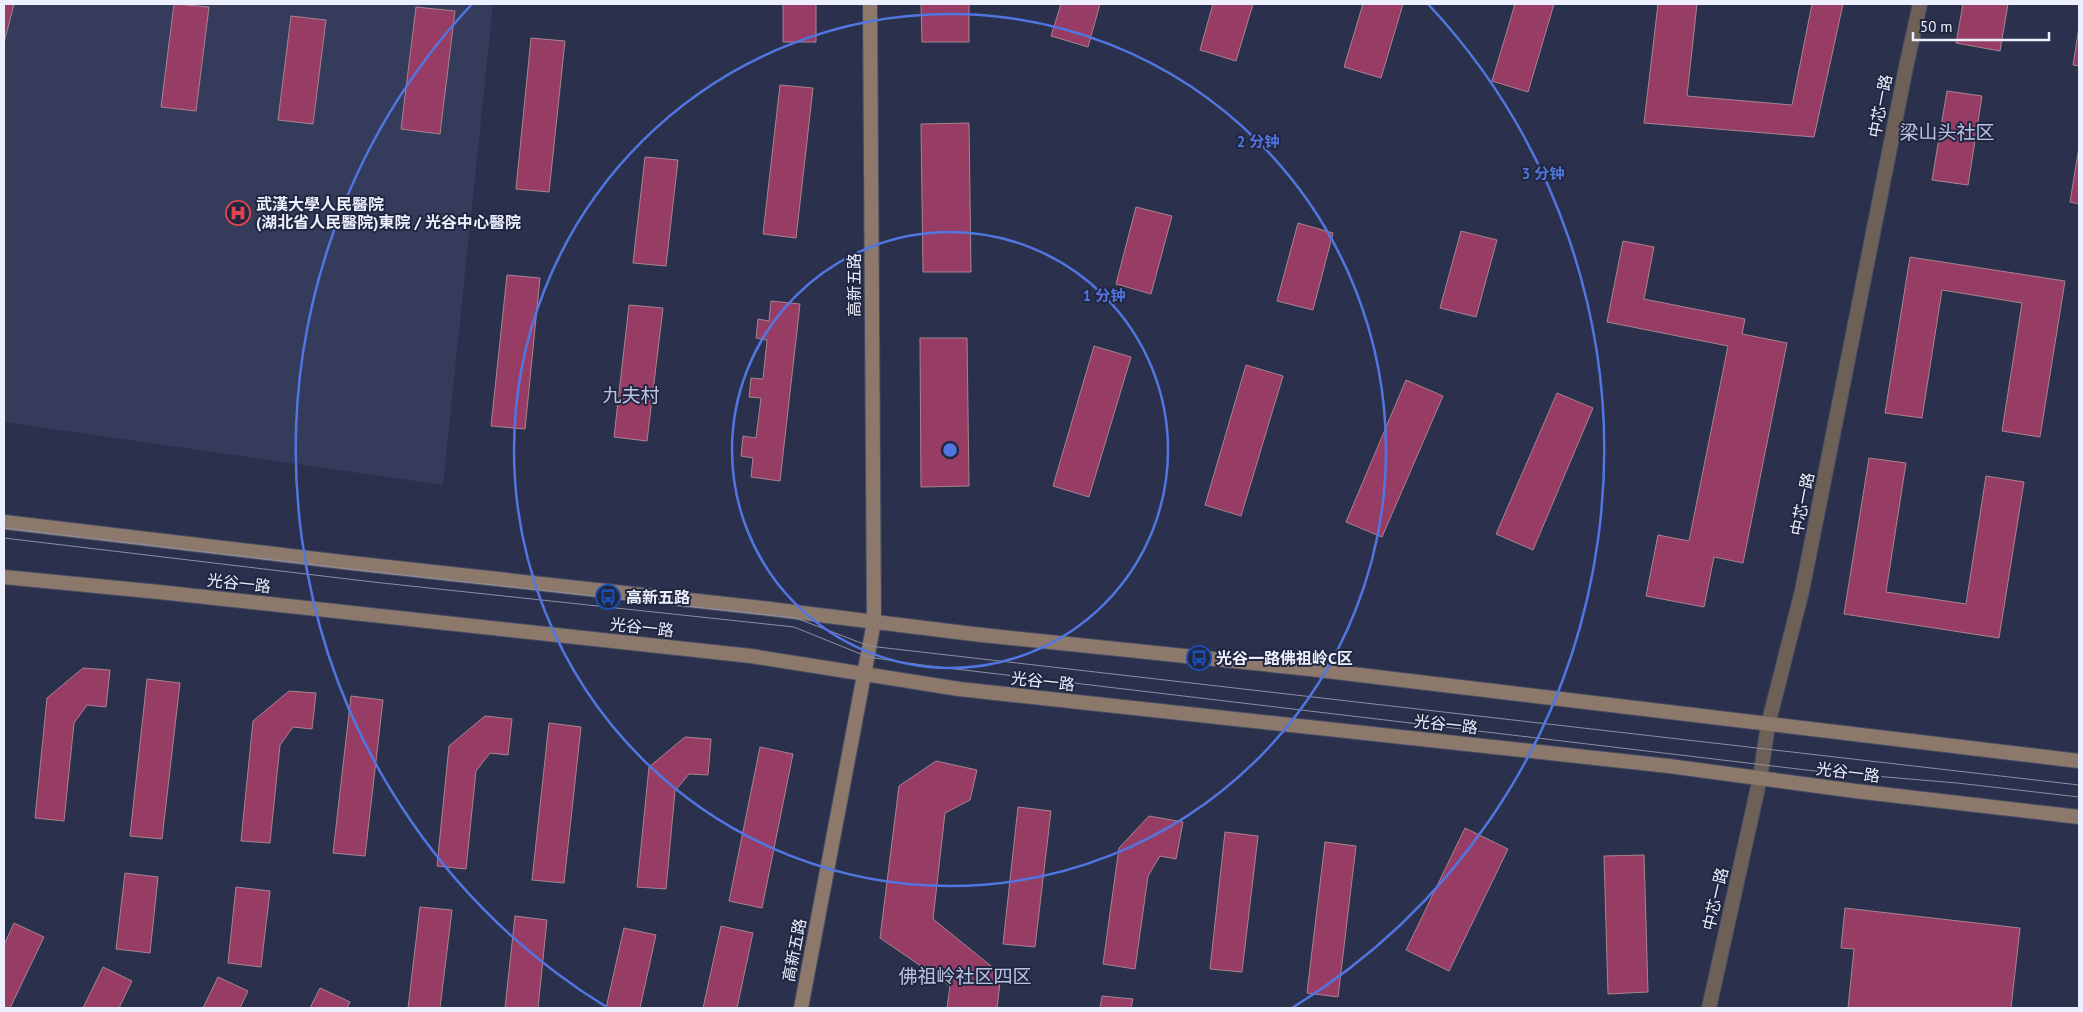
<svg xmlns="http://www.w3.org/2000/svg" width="2083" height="1012" font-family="'PT Sans','Noto Sans SC',sans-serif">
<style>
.built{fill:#353b5b}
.building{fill:#973d65;stroke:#a88390}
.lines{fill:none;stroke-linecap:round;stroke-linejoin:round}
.tertiary-casing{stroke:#464c65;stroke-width:16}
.secondary-casing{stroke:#464c65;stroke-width:16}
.tertiary{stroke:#6d6057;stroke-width:14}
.secondary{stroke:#8d796b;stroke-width:14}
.tram{stroke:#8b8fa4;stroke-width:1}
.ring{fill:none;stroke:#5176e1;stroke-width:2.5}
.labels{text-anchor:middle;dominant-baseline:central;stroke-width:4;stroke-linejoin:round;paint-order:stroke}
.street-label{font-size:16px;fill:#eceffd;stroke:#222741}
.poi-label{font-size:16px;font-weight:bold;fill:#eceffd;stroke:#222741;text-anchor:start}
.quarter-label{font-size:19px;fill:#bdc5e7;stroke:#222741}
.centre{fill:#5176e1;stroke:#222741;stroke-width:2.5}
.ring-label{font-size:15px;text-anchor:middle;font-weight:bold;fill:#5176e1;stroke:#222741;stroke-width:4;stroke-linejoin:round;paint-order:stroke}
</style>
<rect width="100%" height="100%" fill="#2b314c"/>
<!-- built -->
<path class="built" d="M4,4H493L443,485L4,422Z"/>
<!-- building -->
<path class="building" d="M4,4H14L4,43Z
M174,4L209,7L196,111L161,107Z
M783,4H816V42H783Z
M921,4H969V42H922Z
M1061,4H1100L1088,47L1051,36Z
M1213,4H1253L1236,61L1200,50Z
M1363,4H1403L1381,78L1344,67Z
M1515,4H1554L1528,92L1492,81Z
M1658,4H1697L1687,96L1792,105L1812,4H1843L1814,137L1644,123Z
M1963,4H2008L2000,51L1956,43Z
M416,7L455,11L440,134L401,129Z
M291,16L326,20L313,124L278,120Z
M2079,27V66L2073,65Z
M531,38L565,41L549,192L516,189Z
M780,85L813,88L796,238L763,234Z
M1947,91L1982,96L1968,185L1932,180Z
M969,123L971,272H923L921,124Z
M2079,147V204L2070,202Z
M645,157L678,160L666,266L633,263Z
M1136,207L1172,216L1151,294L1116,284Z
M1298,223L1333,233L1313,310L1277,301Z
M1461,231L1497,240L1476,317L1440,308Z
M1623,241L1654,247L1644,299L1745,319L1742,334L1787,343L1743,563L1714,557L1704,607L1646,596L1658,535L1689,541L1728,346L1607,322Z
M1910,257L2065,281L2040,437L2002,431L2022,303L1942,290L1922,418L1885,413Z
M507,275L540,278L525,429L491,426Z
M771,301L800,304L780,481L751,477L753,458L741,456L743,436L756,438L761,398L749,397L751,378L763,379L767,340L756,338L758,319L769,321Z
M629,305L663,308L647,441L614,437Z
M920,338H967L969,486L921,487Z
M1094,346L1131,357L1089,497L1053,486Z
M1246,365L1283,376L1241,516L1205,505Z
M1406,380L1443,396L1382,537L1346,522Z
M1557,393L1593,408L1533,550L1496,534Z
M1869,458L1906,463L1886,592L1966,604L1986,476L2024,482L1999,638L1844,614Z
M83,668L110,670L106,707L87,705L74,723L64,821L35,818L47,698Z
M147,679L180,683L162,839L130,836Z
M289,691L316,693L312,729L293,727L280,745L270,843L241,841L253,721Z
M351,696L383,700L365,856L333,853Z
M485,716L512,719L508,755L490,753L476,771L466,869L437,866L449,746Z
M549,723L581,727L564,883L532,880Z
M685,737L711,739L708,775L689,774L675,791L666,889L637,887L649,767Z
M760,747L793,754L762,908L729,901Z
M936,761L977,770L970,800L945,813L933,919L1001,974L997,1008H947L950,986L880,938L899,786Z
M1018,807L1051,811L1035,947L1003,944Z
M1149,816L1183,822L1176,859L1160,856L1148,876L1135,969L1103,964L1119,848Z
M1465,828L1508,849L1449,971L1406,950Z
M1225,832L1258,836L1242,972L1210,969Z
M1325,842L1356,846L1338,997L1307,993Z
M1644,855L1648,992L1608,994L1604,856Z
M125,873L158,877L150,953L116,949Z
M236,887L270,891L261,967L228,963Z
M420,907L452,910L440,1008H408Z
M1845,908L2020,928L2011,1008H1848L1854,949L1841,948Z
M515,916L547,920L538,1008H505Z
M14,923L44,937L10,1008H4V945Z
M721,926L753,933L737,1008H703Z
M624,928L656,935L640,1008H606Z
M103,967L132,981L119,1008H83Z
M218,977L248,991L240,1008H203Z
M320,988L350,1002L347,1008H310Z
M1102,996L1133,999L1131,1008H1100Z"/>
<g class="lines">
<defs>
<path id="tertiary" d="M1709,1008L1760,778L1768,725L1802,591L1906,67L1920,4"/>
<path id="secondary" d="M4,522L351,563L762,608L973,634L1310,669L2079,761
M4,577L159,592L751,656L959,689L1669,766L1855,791L2079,817
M801,1008L874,622L870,4"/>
</defs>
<!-- tertiary casing -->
<use href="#tertiary" class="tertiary-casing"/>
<!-- secondary casing -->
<use href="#secondary" class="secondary-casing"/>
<!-- tertiary -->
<use href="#tertiary" class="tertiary"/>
<!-- secondary -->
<use href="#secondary" class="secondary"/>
<!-- tram -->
<path class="tram" d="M4,528L375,572L796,618L869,646L2079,785
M4,538L373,582L794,627L868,657L922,665L1815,771L1957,783L2079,797"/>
</g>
<!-- distance rings -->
<g class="ring">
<circle cx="950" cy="450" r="218"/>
<circle cx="950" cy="450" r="436"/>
<path d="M608 1008A654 654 0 0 1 472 4M1428 4A654 654 0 0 1 1292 1008"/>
</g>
<!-- icons -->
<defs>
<symbol id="hospital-ring" viewBox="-11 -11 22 22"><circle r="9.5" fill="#222741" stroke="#e0444e" stroke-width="1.5"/><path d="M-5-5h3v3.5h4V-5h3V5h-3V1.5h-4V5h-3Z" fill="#e0444e"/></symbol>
<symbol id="bus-ring" viewBox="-11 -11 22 22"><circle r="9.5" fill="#222741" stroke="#1a4fb4" stroke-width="1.5"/><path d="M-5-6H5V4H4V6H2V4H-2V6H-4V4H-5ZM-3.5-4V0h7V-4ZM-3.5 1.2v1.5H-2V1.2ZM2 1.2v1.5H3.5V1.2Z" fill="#1a4fb4"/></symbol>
</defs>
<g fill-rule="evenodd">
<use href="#hospital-ring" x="224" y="199" width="28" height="28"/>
<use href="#bus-ring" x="594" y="583" width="28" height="28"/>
<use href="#bus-ring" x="1185" y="644" width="28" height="28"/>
</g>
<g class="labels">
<!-- street labels -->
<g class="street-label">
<text transform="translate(1880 106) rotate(-79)">中芯一路</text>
<text transform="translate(854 285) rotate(-90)">高新五路</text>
<text transform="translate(1802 504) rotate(-79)">中芯一路</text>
<text transform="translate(239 583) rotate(6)">光谷一路</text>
<text transform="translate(642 627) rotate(6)">光谷一路</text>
<text transform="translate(1043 681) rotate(6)">光谷一路</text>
<text transform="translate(1446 724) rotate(6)">光谷一路</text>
<text transform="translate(1848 772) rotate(7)">光谷一路</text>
<text transform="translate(1715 899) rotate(-77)">中芯一路</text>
<text transform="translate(794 950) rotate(-79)">高新五路</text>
</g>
<!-- poi labels -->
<g class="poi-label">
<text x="256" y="204">武漢大學人民醫院<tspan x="256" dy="18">(湖北省人民醫院)東院 / 光谷中心醫院</tspan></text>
<text x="626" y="597">高新五路</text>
<text x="1216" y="658">光谷一路佛祖岭C区</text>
</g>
<!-- quarter labels -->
<g class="quarter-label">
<text x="1947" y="132">梁山头社区</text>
<text x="631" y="395">九夫村</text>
<text x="965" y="976">佛祖岭社区四区</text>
</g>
</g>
<circle cx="950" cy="450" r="8" class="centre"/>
<g class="ring-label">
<text x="1258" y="147">2 分钟</text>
<text x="1543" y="179">3 分钟</text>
<text x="1104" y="301">1 分钟</text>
</g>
<!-- border -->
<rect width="2083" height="1012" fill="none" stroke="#eceffd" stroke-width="10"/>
<!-- scale -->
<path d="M1913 32v8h136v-8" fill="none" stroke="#eceffd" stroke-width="2.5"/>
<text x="1920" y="32" font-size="15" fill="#eceffd" stroke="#222741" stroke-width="4" paint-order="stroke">50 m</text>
</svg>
